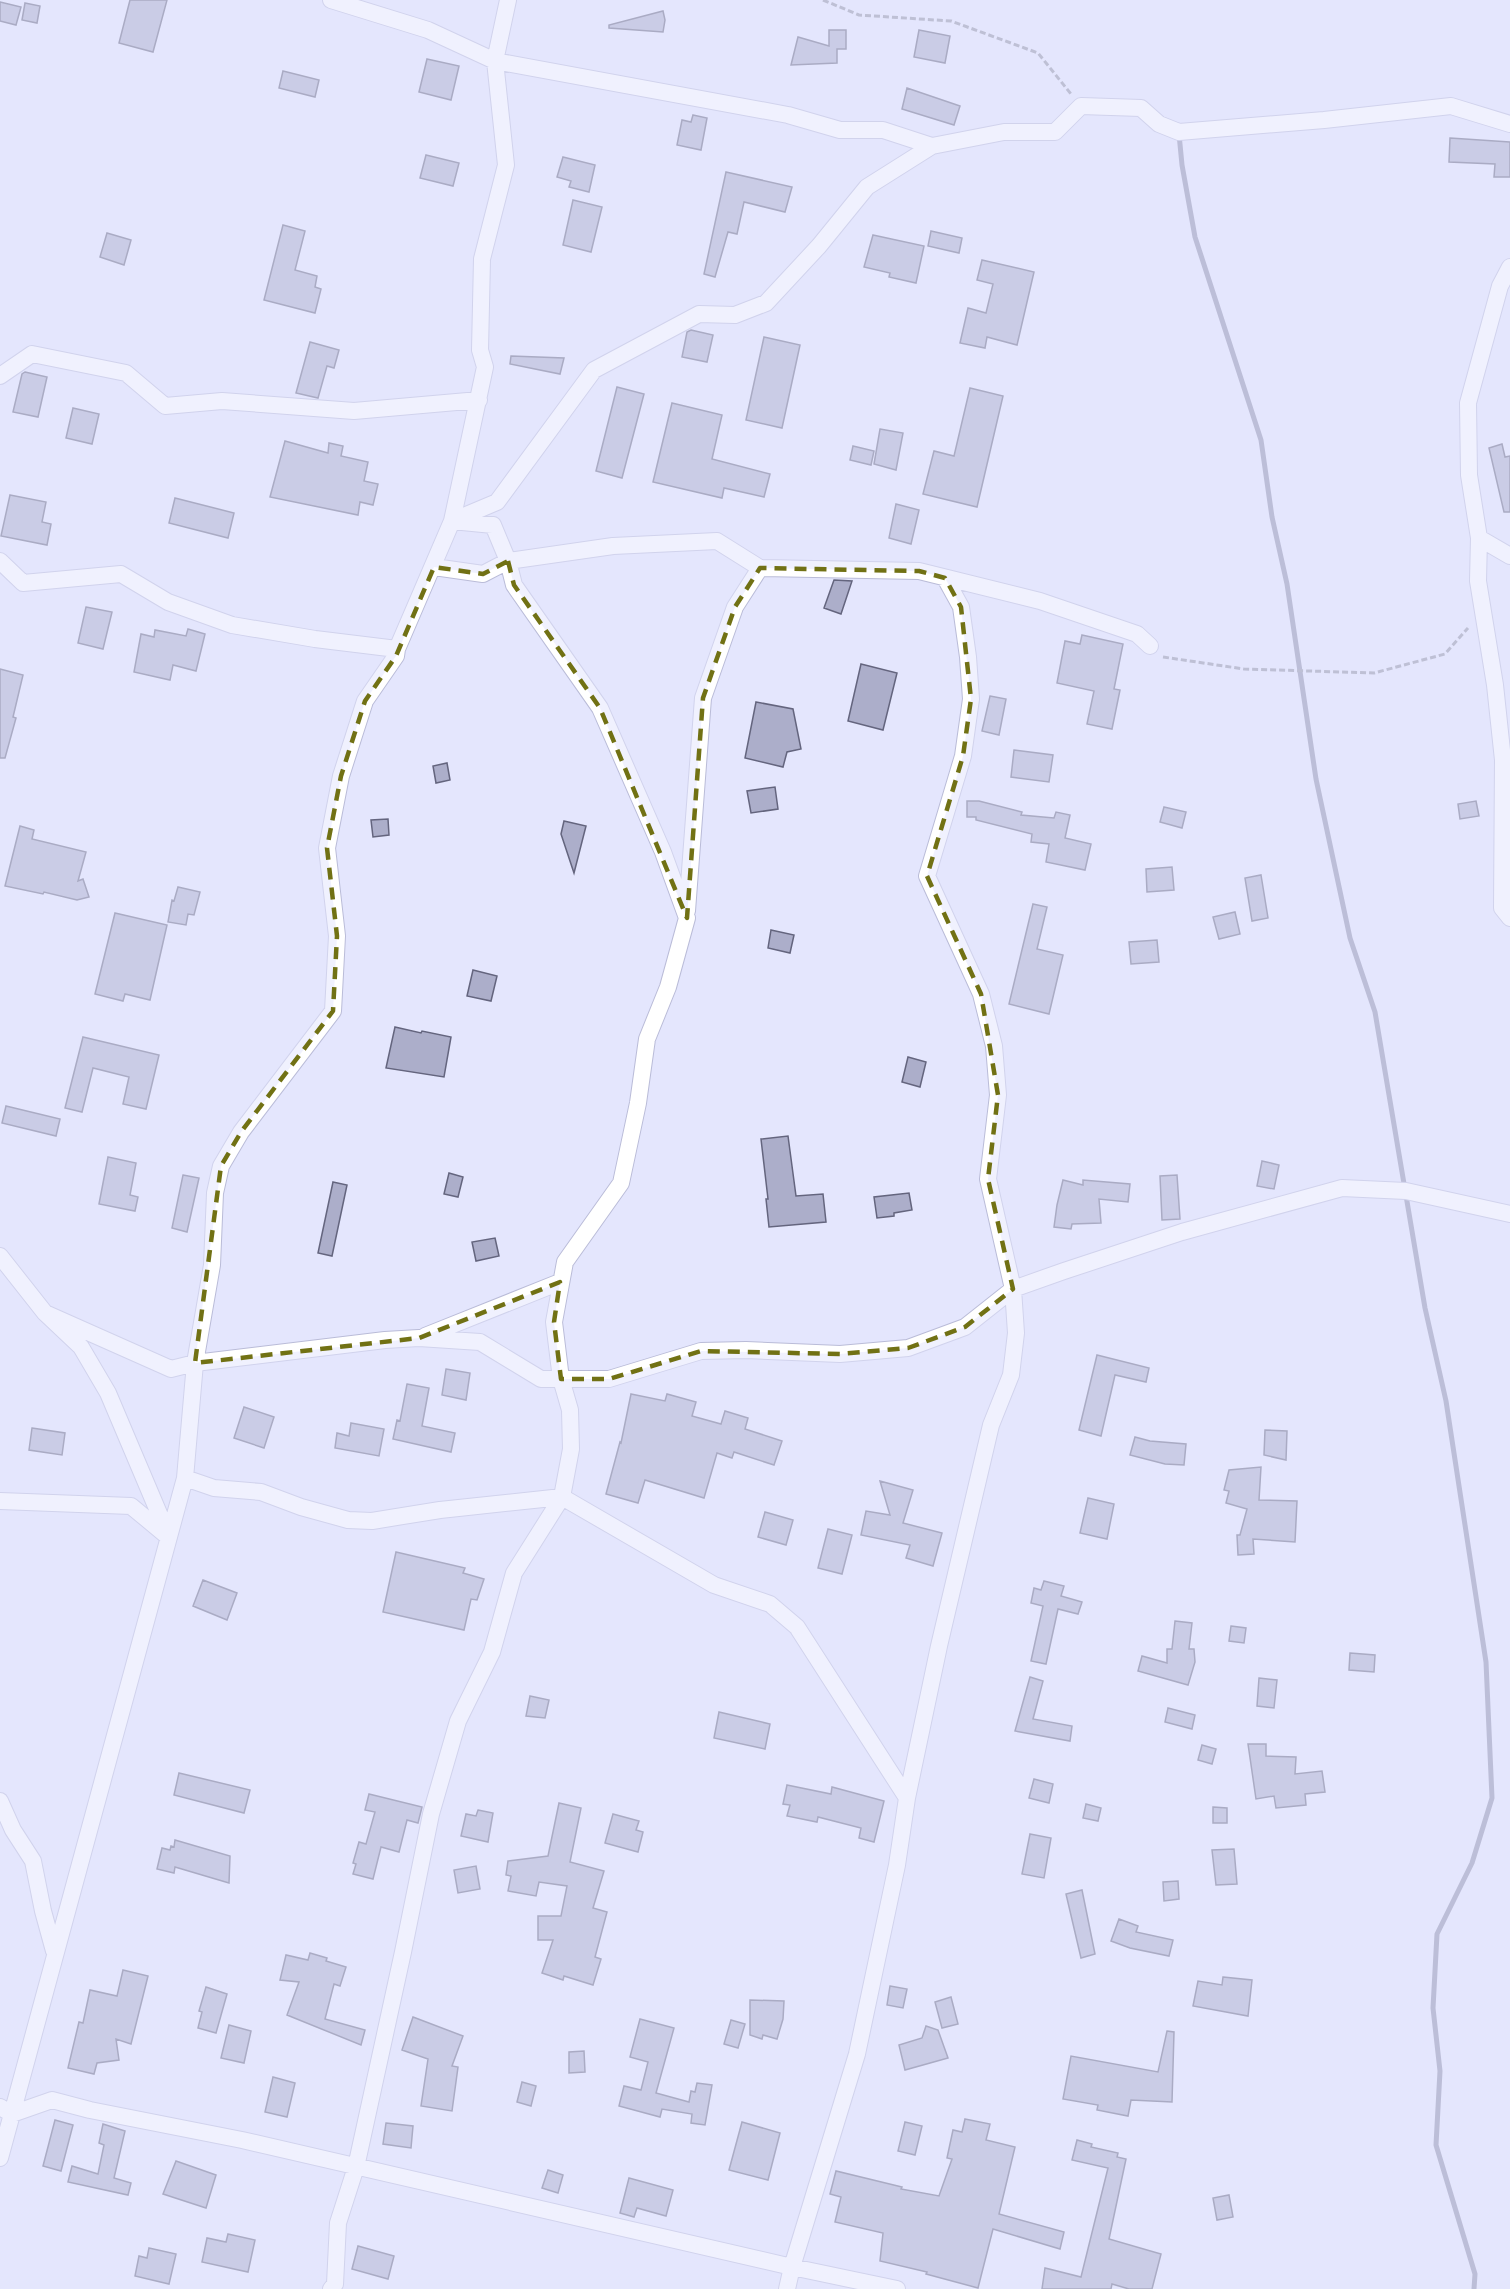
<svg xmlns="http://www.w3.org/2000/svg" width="1510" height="2289" font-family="Raleway,sans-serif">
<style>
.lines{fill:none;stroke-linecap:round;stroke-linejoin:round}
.stream{stroke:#8d8eaa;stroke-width:5}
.building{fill:#acaeca;stroke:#64657e;stroke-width:1.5}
.minor-casing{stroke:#babcd8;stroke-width:18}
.path{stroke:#9193a4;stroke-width:3;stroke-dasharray:6 3;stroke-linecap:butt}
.minor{stroke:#fff;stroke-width:16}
.marked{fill:none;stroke:#717114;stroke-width:4.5;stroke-dasharray:12 8;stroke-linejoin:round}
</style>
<rect width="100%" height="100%" fill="#e4e6fd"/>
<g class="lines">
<!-- stream -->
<path class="stream" d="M1179,134L1182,165L1195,237L1261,440L1272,517L1287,584L1316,779L1350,938L1375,1012L1425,1308L1446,1401L1486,1662L1492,1798L1472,1863L1437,1934L1433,2008L1440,2071L1436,2145L1475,2274L1474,2289"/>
</g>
<!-- building -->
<path class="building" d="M130,0H167L153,52L119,43Z
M0,2L21,7L16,25L0,21Z
M25,3L40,6L37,23L22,20Z
M663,11L665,20L663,32L609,28V25Z
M829,30H846V49H837V63L791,65L798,37L829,46Z
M919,30L950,36L945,63L914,57Z
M427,59L459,66L451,100L419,92Z
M283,71L319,80L315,97L279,88Z
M907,88L960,106L954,125L902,109Z
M693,115L707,118L701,150L677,145L682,120L691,122Z
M1450,138L1510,142V177H1494L1495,164L1449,162Z
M426,155L459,163L453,186L420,178Z
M563,157L595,165L589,192L569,187L571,181L557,177Z
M726,172L792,187L785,212L744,202L737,234L728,232L715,277L704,274Z
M573,200L602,207L591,252L563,245Z
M283,225L305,231L295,270L317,276L315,287L321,289L315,313L264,300Z
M931,231L962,238L959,253L928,246Z
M107,233L131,240L124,265L100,257Z
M873,235L924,246L916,283L889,277L890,273L864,267Z
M982,260L1034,272L1017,345L987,337L985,348L960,343L968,308L986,313L993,284L977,280Z
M691,330L713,335L707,362L682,357L687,332Z
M764,337L800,345L782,428L746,420Z
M310,342L339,350L334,368L327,366L318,398L296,393Z
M511,356L564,358L560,374L510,364Z
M25,372L47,377L38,417L13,412L22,374Z
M617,387L644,394L622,478L596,471Z
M970,388L1003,396L977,507L923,494L934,451L954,456Z
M672,403L722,415L712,459L770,474L764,497L724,488L722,498L653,482Z
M73,408L99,414L92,444L66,438Z
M880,429L903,433L896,470L874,464Z
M285,441L328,453L329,443L343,446L341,456L368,462L364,481L378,484L373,505L360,502L358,515L270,497Z
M1502,444L1505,457L1510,456V512H1504L1489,448Z
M853,446L874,451L871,465L850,460Z
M10,495L46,502L42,522L51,524L47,545L1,536Z
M175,498L234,513L228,538L169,523Z
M896,504L919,510L911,544L889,538Z
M834,580L852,581L841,614L824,608Z
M86,607L112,612L103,649L78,643Z
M188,629L205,634L196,671L173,665L170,680L134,672L141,634L154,637L155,630L186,636Z
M1082,635L1123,644L1114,689L1120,690L1112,729L1087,724L1094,691L1057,683L1065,641L1080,644Z
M861,664L897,673L883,730L848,721Z
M0,669L23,675L13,717L16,718L5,758H0Z
M990,696L1006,699L999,735L982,731Z
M756,702L793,709L801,749L787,752L783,767L745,758Z
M1014,750L1053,755L1049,782L1011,777Z
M447,763L450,780L436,783L433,766Z
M775,787L778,809L751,813L747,791Z
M967,801H979L1022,812L1021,815L1054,818L1056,812L1070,815L1065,838L1091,844L1085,870L1046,862L1049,844L1031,842L1032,834L976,820V817H967Z
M1476,801L1479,816L1460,819L1458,804Z
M1164,807L1186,812L1182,828L1160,822Z
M388,819L389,835L373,837L371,820Z
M564,821L586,826L574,873L561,834Z
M20,826L34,830L32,839L86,852L78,881L83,879L89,897L77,900L44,892L43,894L5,886Z
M1172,867L1174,890L1147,892L1146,869Z
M1261,875L1268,918L1252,921L1245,878Z
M178,887L200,892L194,915L188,914L186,925L168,922L172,900L174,901Z
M1033,904L1047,907L1037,949L1063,955L1049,1014L1009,1004Z
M1235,912L1240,934L1219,939L1213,917Z
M115,913L167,925L150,1000L125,994L123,1001L95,994Z
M771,930L794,935L790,953L768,948Z
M1157,940L1159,962L1131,964L1129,942Z
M473,970L497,976L491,1001L467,996Z
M395,1027L421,1033L422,1031L451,1037L444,1077L386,1068Z
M83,1037L159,1055L146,1109L123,1104L129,1077L93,1068L82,1112L65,1108Z
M908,1057L926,1062L920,1087L902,1082Z
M6,1106L60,1119L56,1136L2,1123Z
M788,1136L796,1196L823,1194L826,1222L769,1227L766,1199H768L761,1139Z
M108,1157L136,1163L130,1195L138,1197L135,1211L99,1204Z
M1262,1161L1279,1165L1274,1189L1257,1186Z
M449,1173L463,1177L458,1197L444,1194Z
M183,1175L199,1178L187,1232L172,1228Z
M1177,1175L1180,1219L1162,1220L1160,1176Z
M1063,1180L1083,1185V1180L1130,1184L1128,1202L1099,1199L1101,1223L1072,1224L1071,1229L1054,1227L1057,1205Z
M333,1182L347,1185L332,1256L318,1253Z
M909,1193L912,1210L894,1213V1216L877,1218L874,1197Z
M495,1238L499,1256L476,1261L472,1242Z
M1097,1355L1149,1368L1146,1382L1115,1375L1101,1436L1079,1430Z
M446,1369L470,1373L466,1400L442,1395Z
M407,1384L429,1388L422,1426L455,1433L451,1452L393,1439L397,1420L400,1421Z
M631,1394L665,1401L667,1394L696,1402L692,1416L721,1424L725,1411L748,1418L745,1429L782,1441L774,1465L734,1452L732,1458L717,1453L704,1498L645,1480L638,1503L606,1494L620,1442L621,1443Z
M244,1407L274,1417L264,1448L234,1438Z
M351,1423L384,1429L379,1456L335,1448L337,1433L349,1436Z
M32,1428L65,1433L62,1455L29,1450Z
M1265,1430L1287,1431L1286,1460L1264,1455Z
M1135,1437L1150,1441L1186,1444L1184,1465L1165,1464L1130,1455Z
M1261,1467L1259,1500L1297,1501L1295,1542L1253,1539L1254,1554L1238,1555L1237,1535H1240L1247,1509L1226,1503L1229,1491L1224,1490L1229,1470Z
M880,1481L913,1490L903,1523L942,1533L933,1566L906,1558L910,1545L861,1535L866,1511L890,1515Z
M1088,1498L1114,1504L1107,1539L1080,1533Z
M765,1512L793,1520L786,1545L758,1537Z
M828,1529L852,1535L842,1574L818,1568Z
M396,1552L465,1568L463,1573L484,1579L477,1600L471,1599L464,1630L383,1612Z
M203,1580L237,1593L227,1620L193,1606Z
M1044,1581L1064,1586L1061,1596L1082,1602L1078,1614L1058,1609L1046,1664L1031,1661L1043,1606L1031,1603L1034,1588L1041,1590Z
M1175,1621L1192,1623L1189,1649H1194L1195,1662L1188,1685L1138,1671L1142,1656L1167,1663V1649H1172Z
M1231,1626L1246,1628L1244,1643L1229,1641Z
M1350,1653L1375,1655L1374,1672L1349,1670Z
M1030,1677L1043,1681L1033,1719L1072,1726L1070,1741L1015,1731Z
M1259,1678L1277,1680L1274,1708L1257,1706Z
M530,1696L549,1700L545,1718L526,1716Z
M1168,1708L1195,1715L1192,1729L1165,1722Z
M719,1712L770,1724L765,1749L714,1738Z
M1248,1744H1266V1756L1296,1757L1295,1774L1322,1771L1325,1792L1305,1794L1306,1805L1276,1808L1274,1796L1256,1799Z
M1202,1745L1216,1749L1212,1764L1198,1760Z
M179,1773L250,1790L244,1813L174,1795Z
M1034,1779L1053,1784L1049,1803L1029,1798Z
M787,1785L831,1794L832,1787L884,1801L874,1842L859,1838L861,1828L818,1817L817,1822L787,1816L790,1805L783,1804Z
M369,1794L422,1807L418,1823L407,1820L399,1852L381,1847L373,1879L353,1874L356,1864L353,1863L359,1842L366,1844L375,1812L365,1810Z
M559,1803L581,1808L570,1862L604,1871L593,1908L607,1912L595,1957L601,1959L593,1985L564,1976L563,1980L542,1973L553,1940H538V1916H561L567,1886L539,1882L536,1896L508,1891L511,1876L506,1875L508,1861L548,1856Z
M1086,1804L1101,1808L1098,1821L1083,1818Z
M1213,1807L1227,1808V1823H1213Z
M478,1810L493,1813L488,1842L461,1836L466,1814L476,1816Z
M613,1814L639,1821L636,1830L643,1832L638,1852L605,1843Z
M1030,1834L1051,1838L1044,1878L1022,1874Z
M175,1840L230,1856L229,1883L175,1867L174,1873L157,1869L162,1848L170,1850L171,1846L174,1847Z
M1234,1849L1237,1884L1216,1885L1212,1850Z
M476,1866L480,1889L458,1893L454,1870Z
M1178,1881L1179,1899L1164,1901L1163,1882Z
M1082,1890L1095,1954L1081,1958L1066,1894Z
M1119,1919L1138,1926L1136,1932L1173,1940L1169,1956L1130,1948L1111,1941Z
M310,1953L327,1958L326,1961L346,1967L340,1986L334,1984L325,2019L365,2030L361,2045L287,2015L299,1982L280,1980L286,1955L308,1960Z
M123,1970L148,1976L131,2044L116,2039L119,2060L97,2063L94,2074L68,2068L79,2022L83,2023L90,1990L117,1996Z
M1223,1977L1252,1980L1248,2016L1193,2006L1198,1981L1222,1985Z
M890,1986L907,1989L903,2008L887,2005Z
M206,1987L227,1994L216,2033L198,2028L202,2012L199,2011Z
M951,1997L958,2024L942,2028L935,2002Z
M750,2000L784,2001L783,2019L777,2039L763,2035L762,2039L750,2035Z
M413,2017L463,2036L452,2066L458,2067L452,2111L421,2106L428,2059L402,2050Z
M640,2019L674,2028L656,2093L689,2102L691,2091L695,2092L697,2083L712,2085L705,2125L691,2123L692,2114L662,2109L660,2117L619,2106L624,2086L641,2090L648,2062L630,2057Z
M731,2020L745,2024L738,2048L724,2044Z
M229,2025L251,2031L244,2063L221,2058Z
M926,2026L938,2030L948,2058L905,2070L899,2045L922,2038Z
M1167,2031L1174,2032L1172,2102L1131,2100L1128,2116L1097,2110L1098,2105L1063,2099L1071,2056L1158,2072Z
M584,2051L585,2072L569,2073V2052Z
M273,2077L295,2083L287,2117L265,2112Z
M522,2082L536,2086L531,2106L517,2102Z
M965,2119L990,2124L986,2140L1015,2147L999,2214L1064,2232L1060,2249L993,2229L978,2288L926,2274L927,2272L880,2261L883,2233L835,2222L841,2197L830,2194L836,2171L902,2187L901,2189L939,2196L952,2159L947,2158L953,2130L962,2132Z
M55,2120L73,2125L61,2171L43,2166Z
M742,2122L780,2133L768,2180L729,2170Z
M905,2122L922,2126L915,2155L898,2151Z
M386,2123L413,2126L411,2148L383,2144Z
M103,2124L125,2131L114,2178L131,2183L128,2195L68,2182L72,2166L98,2174L104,2145L99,2143Z
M1077,2140L1092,2144L1091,2147L1118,2153L1117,2157L1126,2159L1109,2239L1161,2254L1152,2289H1129L1112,2284L1111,2289H1042L1045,2268L1081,2277L1108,2168L1072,2160Z
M176,2161L216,2175L206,2208L163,2194Z
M548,2170L563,2175L558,2193L542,2188Z
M629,2178L673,2190L666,2216L637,2208L634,2217L620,2213Z
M1229,2195L1233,2217L1217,2220L1213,2198Z
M228,2234L255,2240L248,2272L202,2262L207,2238L226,2242Z
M358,2246L394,2256L388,2279L352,2269Z
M149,2248L176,2254L169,2284L135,2276L139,2256L147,2258Z"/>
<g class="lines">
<defs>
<path id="minor" d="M331,0L428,30L495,61L788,115L840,130H883L932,146
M1510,267L1500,286L1468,403L1469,475L1479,538L1478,581L1495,685L1503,760L1502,908L1510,918
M0,376L32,354L126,373L165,406L222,401L354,411L479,400
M1479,538L1510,556
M0,561L23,583L121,574L168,602L232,625L315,639L397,649
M434,567L483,574L508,561L613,546L717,541L760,568
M687,911L703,698L735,607L760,568L919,571L1040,601L1137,634L1150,646
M0,1256L45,1313L81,1347L108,1393L169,1537
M45,1313L171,1369L195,1363L385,1340L419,1338L480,1342L541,1379H609L701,1351L746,1350L840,1354L908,1348L965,1327L1013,1289L1064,1271L1182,1232L1342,1188L1406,1191L1510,1214
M425,1336L560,1282
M185,1478L214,1488L261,1492L301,1507L348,1520L372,1521L440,1510L562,1497L714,1585L770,1604L797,1627L907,1798
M0,1501L131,1506L166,1535
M0,1801L13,1830L33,1861L43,1911L54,1951
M0,2107L12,2114L52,2100L90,2110L242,2140L792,2267L787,2289
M0,2158L185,1478L195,1363L212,1265L215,1193L221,1166L241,1132L333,1011L337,936L327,848L341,776L365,701L396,656L397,649L452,521L497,502L594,370L699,314L735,315L766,303L819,246L867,187L932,146L1004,132H1055L1081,106L1141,108L1159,124L1179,132L1324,120L1451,106L1510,124
M331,2289L335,2284L338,2223L356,2167L403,1952L431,1814L458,1721L492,1652L514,1573L562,1497L571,1449L570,1410L561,1379L554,1322L565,1262L621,1183L638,1103L647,1039L668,987L687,918L663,852L600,708L514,585L508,561L493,525L452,521L485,367L480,350L482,259L506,165L495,61L508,0
M897,2289L792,2267L857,2054L897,1865L907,1798L939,1646L991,1425L1011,1375L1016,1333L1013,1289L988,1179L998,1095L994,1046L981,994L927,876L963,756L971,699L968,657L961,607L945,578"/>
</defs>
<!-- minor casing -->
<use href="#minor" class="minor-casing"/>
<!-- path -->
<path class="path" d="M823,0L859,15L951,21L1038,53L1071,94
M1163,657L1244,669L1374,673L1445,654L1468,628"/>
<!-- minor -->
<use href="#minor" class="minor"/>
</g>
<!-- marked area -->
<path d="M0 0H1510V2289H0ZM508,561L514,585L600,708L687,918L703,698L735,607L760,568L919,571L945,578L961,607L971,699L963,756L927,876L981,994L998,1095L988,1179L1013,1289L965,1327L908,1348L840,1354L701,1351L609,1379H561L554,1322L560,1282L419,1338L195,1363L221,1166L241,1132L333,1011L337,936L327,848L341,776L365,701L396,656L434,567L483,574Z" fill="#e4e6fd" fill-opacity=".55" fill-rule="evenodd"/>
<path class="marked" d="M508,561L514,585L600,708L687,918L703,698L735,607L760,568L919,571L945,578L961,607L971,699L963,756L927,876L981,994L998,1095L988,1179L1013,1289L965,1327L908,1348L840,1354L701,1351L609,1379H561L554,1322L560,1282L419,1338L195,1363L221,1166L241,1132L333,1011L337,936L327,848L341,776L365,701L396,656L434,567L483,574Z"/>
</svg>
